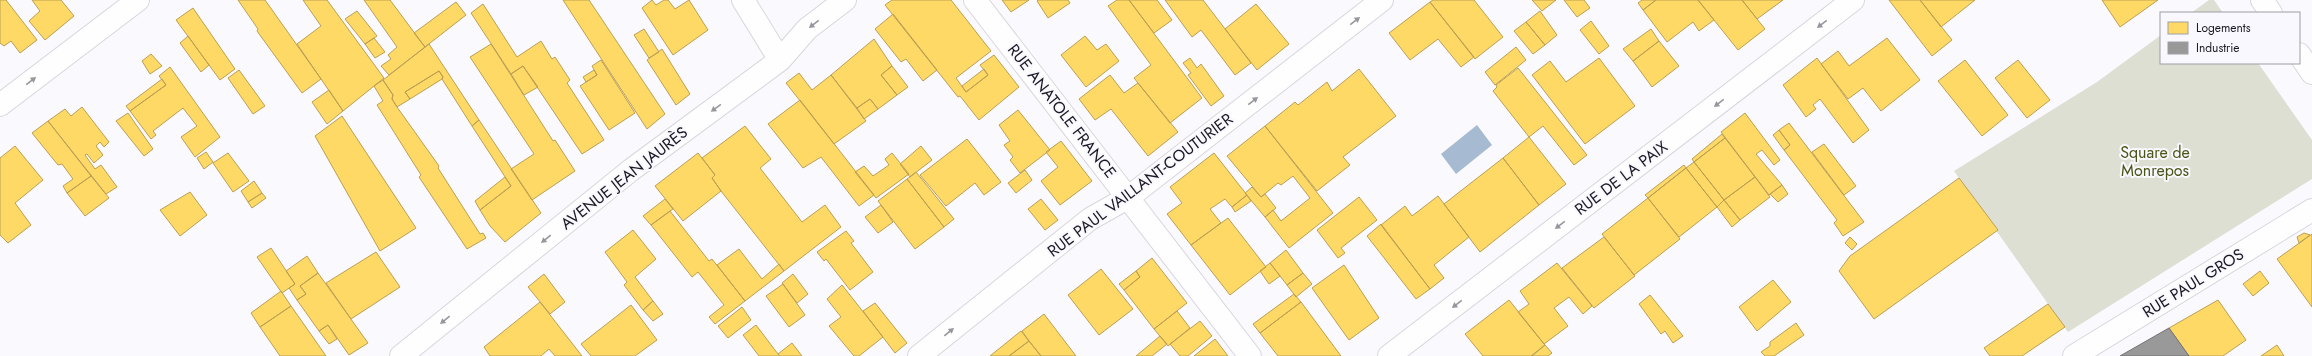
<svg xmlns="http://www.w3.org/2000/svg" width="2312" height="356" font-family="Jost,sans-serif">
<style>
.green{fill:#dcdfd2}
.water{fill:#a6bbd2}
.homes{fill:#ffd966;stroke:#bb9f52}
.industry{fill:#999;stroke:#737276}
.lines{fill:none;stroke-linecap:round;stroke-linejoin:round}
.minor-casing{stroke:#d8d6de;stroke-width:24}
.minor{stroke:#fefeff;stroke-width:22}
.oneway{fill:#98969c}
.labels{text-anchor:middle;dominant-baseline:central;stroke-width:4;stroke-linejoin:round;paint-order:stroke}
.street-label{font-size:16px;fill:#1b1823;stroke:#f9f8fe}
.park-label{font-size:16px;fill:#4b5616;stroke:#f9f8fe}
</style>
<rect width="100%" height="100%" fill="#faf9fd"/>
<!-- green -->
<path class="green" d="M2209,0H2214L2223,13H2191Z
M2161,35V63H2258L2312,140V179L2068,332L1954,171L2097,82Z"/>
<!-- water -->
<path class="water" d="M1477,125L1492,145L1456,174L1441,154Z"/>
<!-- homes -->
<path class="homes" d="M0,0H6L37,40L20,53L11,41L4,46L0,43Z
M32,0H61L74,16L45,40L29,21L40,11Z
M238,0H265L321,79L302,93L257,31L258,29Z
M303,0H327L384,78L343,111L297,44L321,26Z
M364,0H390L425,47L389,75L381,66L391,59L388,55L397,47Z
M563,0H589L665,114L647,129Z
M652,0L656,5L664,0H668L675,9L689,0L708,30L673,55L642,8Z
M892,0H951L991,51L956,78L966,92L988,75L980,65L994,55L1019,87L979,120L960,96L958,97L885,5Z
M1002,0H1029L1011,12Z
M1038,0H1068L1070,3L1048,18L1037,1Z
M1117,0H1129L1202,98L1170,123L1134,78L1151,65L1108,6Z
M1129,0H1157L1172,20L1154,33Z
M1165,0H1203L1251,63L1235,75L1201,30L1192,37Z
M1433,0H1474L1503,37L1475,59L1430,2Z
M1532,0H1556L1542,11Z
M1564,0H1584L1590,8L1577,17Z
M1642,0H1656L1643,10L1638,3Z
M1656,0H1698L1714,20L1699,31L1693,22L1667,42L1643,10Z
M1698,0H1742L1765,29L1738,50Z
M1742,0H1783L1757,19Z
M1889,0H1920L1952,40L1932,56Z
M1920,0H1975L1941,27Z
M2102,0H2158L2120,27Z
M456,2L466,15L425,47L414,33Z
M1430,2L1474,57L1461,67L1438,39L1410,60L1389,33Z
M483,4L517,57L541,41L552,59L555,57L570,80L567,83L604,140L582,154L523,66L511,74L471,13Z
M1256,4L1289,44L1257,70L1225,29Z
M193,8L235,69L220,80L176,20Z
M357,11L377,36L365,44L345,19Z
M1540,11L1557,35L1545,45L1526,22Z
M893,14L937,70L923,81L906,59L901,62L875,29Z
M1591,21L1609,46L1599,54L1580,30Z
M1526,22L1545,45L1533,54L1514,31Z
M644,29L659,52L649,58L634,35Z
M1651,29L1659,41L1633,61L1623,49Z
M188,36L209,65L201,72L180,43Z
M1085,36L1097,50L1106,44L1119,61L1086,87L1061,55Z
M374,38L385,52L375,58L365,44Z
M1887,38L1920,80L1881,111L1863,88L1848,99L1821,64L1838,51L1849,66Z
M874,39L892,66L881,75L897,95L878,109L870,99L857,108L831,75Z
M1659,41L1679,66L1652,87L1633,61Z
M429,44L479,120L472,126L442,79L443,77L439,71L405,92L410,99L397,107L392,99L393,95L383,80Z
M491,44L553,141L555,140L575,171L532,200L511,169L534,154L470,57Z
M1516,47L1526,60L1495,85L1485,72Z
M662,49L690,94L676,105L647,60Z
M151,54L162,66L150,74L142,61Z
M1190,58L1197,68L1201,64L1224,96L1211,106L1188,75L1191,73L1183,63Z
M1599,58L1635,106L1585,144L1532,75L1550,61L1566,82Z
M1817,58L1869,130L1853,143L1820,99L1813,105L1816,109L1806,117L1783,85Z
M601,60L635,113L609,130L580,86L597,75L592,66Z
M1965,60L2008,115L1982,136L1938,81Z
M2018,60L2050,100L2027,118L1995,78Z
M523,66L538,87L524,95L511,74Z
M892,66L908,87L897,95L881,75Z
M170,67L220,137L195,157L181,137L197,126L183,108L153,131L156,135L151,139L130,111L166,85L159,76Z
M1518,68L1587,155L1574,165L1543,126L1529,137L1493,91L1497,87L1496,85Z
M984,69L988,75L966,92L962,86Z
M1359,69L1396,116L1343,157L1350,165L1317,191L1265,126L1295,102L1298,105L1327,82L1332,91Z
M239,70L265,106L253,114L228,78Z
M594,70L597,75L586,82L583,77Z
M439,71L443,77L442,79L410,99L405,92Z
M799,73L812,90L831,75L866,121L834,144L786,83Z
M1110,75L1124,93L1138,83L1178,132L1148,156L1111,109L1095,120L1079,99Z
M162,79L166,85L130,111L126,106Z
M383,80L393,95L392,99L397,107L439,166L438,168L480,234L483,233L486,238L467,249L419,177L421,175L377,105L383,101L374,86Z
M329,90L343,111L327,124L312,102Z
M870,99L878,109L864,119L857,108Z
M800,100L874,195L859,206L821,157L803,168L768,124Z
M82,107L109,142L104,147L100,142L96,146L103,155L94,163L87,154L85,155L95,169L101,165L117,187L106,194L48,121L65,109L71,116Z
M1018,110L1050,150L1020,173L1010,160L1013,157L1004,145L1010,141L999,125Z
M128,113L153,149L144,156L116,121Z
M1745,113L1780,160L1774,165L1762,150L1756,154L1782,185L1769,195L1721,132Z
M342,116L416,228L380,251L315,136Z
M479,120L541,213L505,242L490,226L480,210L511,186L472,126Z
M48,121L91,176L67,193L63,186L73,179L62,164L58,165L32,133Z
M1789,123L1864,222L1843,236L1834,223L1837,220L1784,150L1790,145L1779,130Z
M745,126L771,159L760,168L802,222L825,205L841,227L784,271L721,191L712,178L715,175L702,158Z
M1265,126L1333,213L1289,248L1265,217L1273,210L1281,221L1310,198L1293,176L1281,185L1278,183L1261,197L1227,156Z
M1779,130L1790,145L1784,150L1773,135Z
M1722,134L1725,138L1694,162L1692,159Z
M1529,137L1566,184L1539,205L1503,158Z
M1725,138L1755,177L1724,200L1694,162Z
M967,139L1001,182L984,195L975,183L946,206L920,175Z
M1061,141L1092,181L1060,205L1041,181L1058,167L1046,152Z
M1824,144L1856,186L1844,195L1812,152Z
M15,146L43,180L15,203L31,225L8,243L0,235V158Z
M921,146L932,160L910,177L900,164Z
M206,152L213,162L204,169L197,158Z
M228,153L249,181L233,192L213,163Z
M698,153L715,175L712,178L721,191L683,221L655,186Z
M892,153L909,174L876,198L855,172L864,166L873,176L889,165L885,159Z
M1214,153L1247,195L1232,207L1225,199L1210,209L1221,223L1191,245L1167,214L1182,203L1170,187Z
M1503,158L1539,205L1480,252L1444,204Z
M1694,162L1724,200L1717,207L1686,168Z
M1684,165L1686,168L1648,198L1645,195Z
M1686,168L1717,207L1679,237L1648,198Z
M1025,170L1032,180L1016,193L1008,183Z
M916,172L954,219L944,227L907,179Z
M91,176L109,198L85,216L67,193Z
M505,177L511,186L480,210L475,201Z
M1755,177L1770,197L1740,220L1724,200Z
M1959,178L1998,230L1874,319L1839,271L1850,256Z
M907,179L944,227L915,249L878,201Z
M254,181L262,193L248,202L241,191Z
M1782,185L1788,194L1778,202L1770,194Z
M1252,187L1261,197L1265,194L1276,208L1265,217L1245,193Z
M190,192L207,215L180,236L160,210Z
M262,193L266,198L252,208L248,202Z
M1247,195L1251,201L1235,212L1232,207Z
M1438,196L1469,237L1434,265L1444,278L1430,289L1381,225L1405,206L1412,216Z
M1359,197L1377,220L1341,248L1345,253L1338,258L1317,230Z
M1648,198L1680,239L1634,275L1602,234Z
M665,199L673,209L651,225L643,216Z
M1041,199L1058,220L1045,230L1028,209Z
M1724,200L1740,220L1732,227L1717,207Z
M881,205L893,222L878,233L865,217Z
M670,211L709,261L712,259L745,301L715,324L709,317L724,305L698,272L692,277L651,225Z
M1228,218L1266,267L1230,295L1191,245Z
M1381,224L1430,289L1416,299L1367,236Z
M633,230L656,259L635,277L653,301L643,310L624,285L627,282L605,252Z
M846,231L854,241L851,243L873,272L850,290L826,259L824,261L817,252Z
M2304,233L2310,235L2299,243L2297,237Z
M2312,234V307L2277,259Z
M1604,237L1635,276L1594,308L1562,268Z
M1850,237L1857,244L1852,250L1845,243Z
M271,248L295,284L282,293L257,257Z
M739,249L762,279L779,264L784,271L745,301L717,265Z
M1286,250L1303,273L1287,285L1270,263Z
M376,252L400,287L351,319L326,283Z
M307,256L318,273L300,286L306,294L297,300L289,288L295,284L286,271Z
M1152,258L1187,303L1154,329L1124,290L1140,277L1136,271Z
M1270,263L1280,276L1269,284L1260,271Z
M1557,263L1592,306L1583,314L1569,297L1554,308L1568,326L1544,344L1518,312L1529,304L1520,291Z
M1344,265L1379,318L1349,340L1312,288Z
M1101,269L1133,309L1099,335L1068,295Z
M1136,271L1140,277L1124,290L1119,284Z
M2260,271L2269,283L2253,296L2243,284Z
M318,273L368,343L349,355L328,325L319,331L297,300L306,294L300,286Z
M1303,273L1312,284L1296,297L1287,285Z
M544,274L565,302L550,314L528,287Z
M793,274L808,294L797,303L782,283Z
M1773,280L1791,302L1757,331L1739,307Z
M783,284L805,315L789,327L766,296Z
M842,285L883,337L859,356H854L829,326L841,317L827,299Z
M281,291L291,306L260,327L251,313Z
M1294,294L1301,302L1260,333L1253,324Z
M1650,295L1683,336L1673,343L1665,331L1661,334L1639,304Z
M1509,300L1545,345L1531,356H1483L1465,334Z
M2218,300L2246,340L2223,356H2189L2169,328Z
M653,301L663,314L653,321L643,310Z
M540,302L582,356H555L549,349L541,356H490L484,347Z
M1301,302L1341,356H1278L1260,333Z
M875,303L907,343L895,353L863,311Z
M2048,304L2065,327L2022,356H1990L1984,348Z
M631,305L657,340L635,356H591L581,344Z
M291,306L310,333L326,356H280L260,327Z
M742,307L751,320L728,338L718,326Z
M1177,311L1190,328L1168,346L1154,329Z
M1044,314L1076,356H1041L1029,341L1022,331Z
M1200,321L1212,336L1188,356H1180L1170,344Z
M1796,323L1804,335L1774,356H1765L1761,352L1770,346V342Z
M328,325L337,339L329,344L319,331Z
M756,325L778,354L780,356H759L743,335Z
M1021,331L1029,341L1009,356H990Z
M1160,336L1167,344L1152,356H1136Z
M1215,339L1228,356H1194Z
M1029,341L1041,356H1009Z
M792,343L802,356H780L778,354Z
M1545,345L1552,353L1548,356H1532Z
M2277,345L2284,356H2261Z"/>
<!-- industry -->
<path class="industry" d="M2169,328L2189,356H2120Z"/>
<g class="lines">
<defs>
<path id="minor" d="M743,0L780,60
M975,0L1250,356
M2262,0L2271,13
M2299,54L2312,73
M0,105L138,0
M401,356L631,170L780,60L807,29L845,0
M919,356L1090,219L1129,197L1382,0
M1389,356L1853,0
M2074,356L2312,210"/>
</defs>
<!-- minor casing -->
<use href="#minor" class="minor-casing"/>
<!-- minor -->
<use href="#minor" class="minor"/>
</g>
<!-- one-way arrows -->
<defs><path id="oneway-solid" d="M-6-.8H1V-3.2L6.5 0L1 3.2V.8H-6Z"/></defs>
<g class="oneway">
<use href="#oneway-solid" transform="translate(1355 21) rotate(-38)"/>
<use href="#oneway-solid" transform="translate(814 24) rotate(142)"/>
<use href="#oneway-solid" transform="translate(1822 24) rotate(143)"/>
<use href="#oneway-solid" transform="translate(31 81) rotate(-37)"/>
<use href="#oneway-solid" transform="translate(1253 101) rotate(-38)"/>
<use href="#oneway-solid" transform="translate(1719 103) rotate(143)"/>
<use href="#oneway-solid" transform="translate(716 108) rotate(144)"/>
<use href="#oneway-solid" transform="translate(1560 225) rotate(143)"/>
<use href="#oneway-solid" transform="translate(546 239) rotate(141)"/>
<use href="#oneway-solid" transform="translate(1457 304) rotate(143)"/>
<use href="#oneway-solid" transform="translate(445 320) rotate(141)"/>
<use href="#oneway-solid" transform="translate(949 332) rotate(-39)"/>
</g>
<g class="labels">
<!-- street labels -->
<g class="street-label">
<text transform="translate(1062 111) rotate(52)">RUE ANATOLE FRANCE</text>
<text transform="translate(624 178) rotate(-38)">AVENUE JEAN JAURÈS</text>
<text transform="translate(1621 178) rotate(-37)">RUE DE LA PAIX</text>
<text transform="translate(1140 185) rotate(-37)">RUE PAUL VAILLANT-COUTURIER</text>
<text transform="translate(2193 283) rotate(-32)">RUE PAUL GROS</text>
</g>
<!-- park labels -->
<g class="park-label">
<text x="2155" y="152">Square de<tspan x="2155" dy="18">Monrepos</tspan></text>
</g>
</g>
<!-- legend -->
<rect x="2160" y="12" width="140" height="52" fill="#f9f8fe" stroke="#a09ea6"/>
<rect x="2168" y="22" width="20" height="12" fill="#ffd966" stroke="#a09ea6"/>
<text x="2196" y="32" font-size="12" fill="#1b1823">Logements</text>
<rect x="2168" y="42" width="20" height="12" fill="#999999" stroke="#a09ea6"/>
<text x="2196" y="52" font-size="12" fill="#1b1823">Industrie</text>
</svg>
